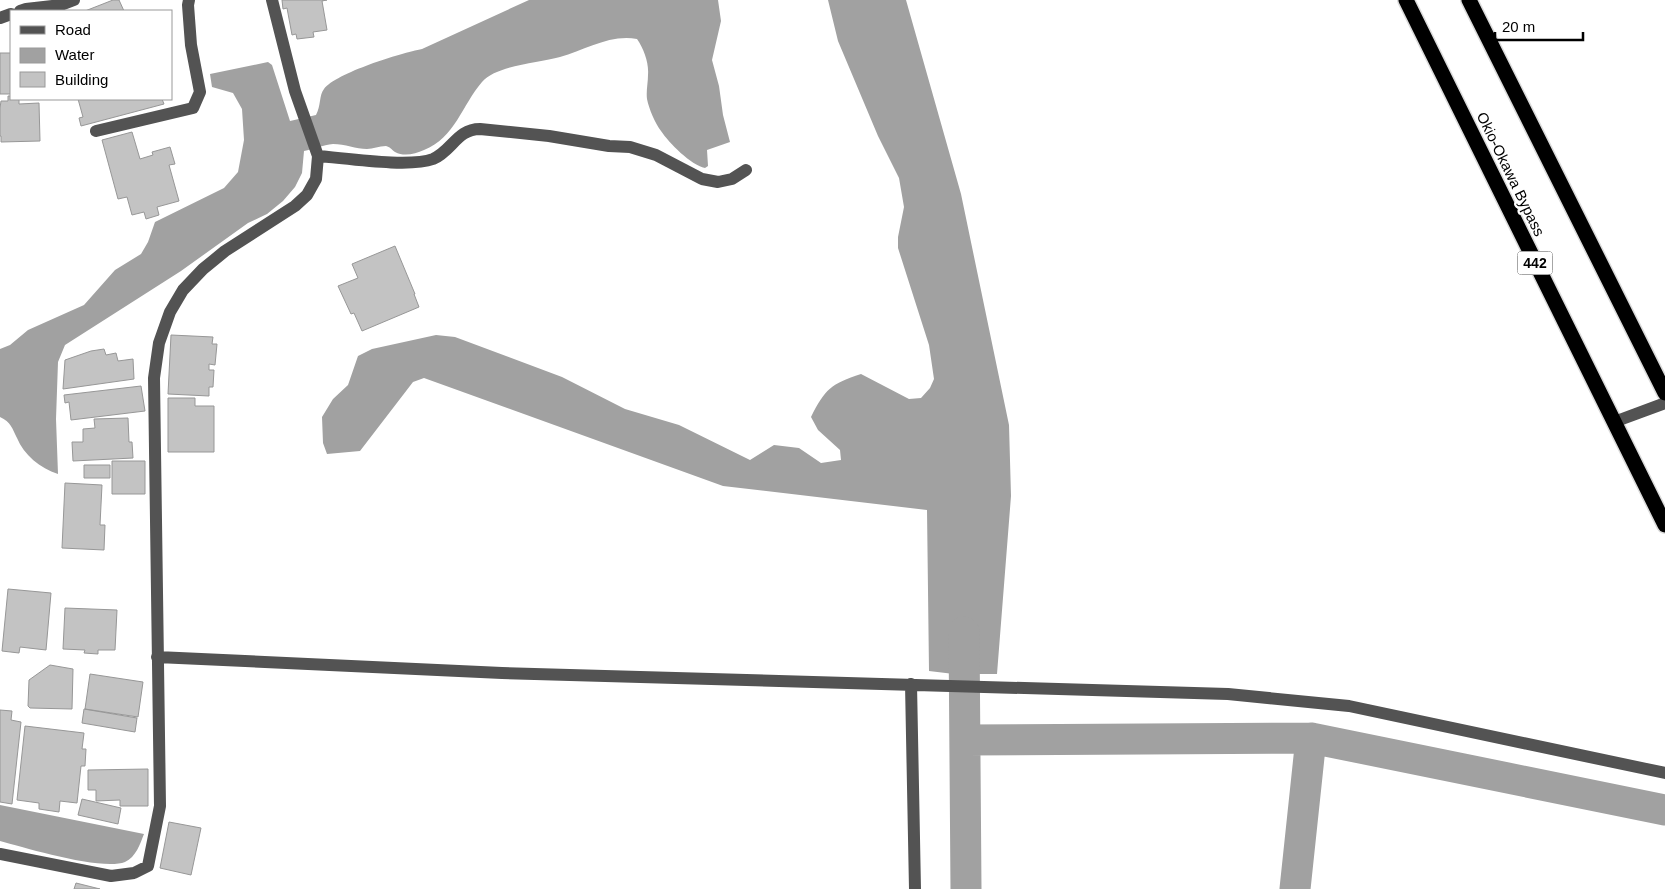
<svg xmlns="http://www.w3.org/2000/svg" width="1665" height="889" font-family="Arial,sans-serif">
<style>
.water{fill:#a1a1a1}
.lines{fill:none;stroke-linecap:round;stroke-linejoin:round}
.canal{stroke:#a1a1a1;stroke-width:31}
.building{fill:#c3c3c3;stroke:#979797}
.highway-casing{stroke:#dbdbdb;stroke-width:18}
.minor{stroke:#535353;stroke-width:12}
.highway{stroke:#000;stroke-width:15}
.labels{text-anchor:middle;dominant-baseline:central;stroke-width:4.5;stroke-linejoin:round;paint-order:stroke}
.shield{fill:#fff;stroke:#4c4c4c;stroke-width:1}
.shield-label{font-size:14px;font-weight:bold;fill:#000}
.street-label{font-size:15px;fill:#000;stroke:#fff}
</style>
<rect width="100%" height="100%" fill="#fff"/>
<!-- water -->
<path class="water" d="M529,0H718L721,21L712,60L719,86L723,115L730,142L707,150L708,166L705,168C691,165 669,143 661,131C655,123 649,109 647,99C646,91 648,83 648,75C649,63 644,49 637,39C610,34 585,50 560,57C539,63 497,65 482,82C462,105 455,138 424,150C415,154 404,157 395,152C391,149 390,147 386,146C379,146 373,149 367,149C356,149 345,144 333,144C323,145 313,149 304,151L302,173L295,187L283,201L267,214L248,223L181,271L65,345L58,362L56,419L58,474C40,468 24,455 17,438C12,428 11,422 0,417V349L10,345L28,330L84,305L115,270L141,254L148,242L155,222L224,188L238,172L244,140L242,109L233,93L212,87L210,74L268,62L272,65L290,121L316,115C321,106 319,95 324,89C336,73 401,53 422,49Z
M828,0H906L961,194L1009,425L1011,496L997,674H954L929,671L927,510L723,486L424,378L413,382L360,451L327,454L323,443L322,417L333,399L348,385L358,356L372,349L436,335L455,337L562,377L625,409L679,425L750,460L774,445L799,448L821,463L841,460L840,450L818,430L811,417C825,389 831,384 861,374L909,399L921,398L930,388L934,379L929,345L898,248V237L904,207L899,178L878,136L838,41Z
M0,805L144,834C140,844 136,857 125,862C102,871 26,848 0,841Z"/>
<g class="lines">
<!-- canal -->
<path class="canal" d="M964,632L966,889
M965,740L1311,738L1665,810
M1295,889L1311,738"/>
</g>
<!-- building -->
<path class="building" d="M113,0H119L124,11H85Z
M282,0H327L322,1L327,30L313,32L314,37L297,39L296,34L292,35L287,8L283,9Z
M0,53H11V94H0Z
M8,96H11V99H19V104L39,103L40,141L1,142V136H0V108L1,101H8Z
M78,99H162L164,104L81,126L79,118L83,117Z
M132,132L140,159L153,155L152,152L170,147L175,164L169,165L179,201L157,207L159,215L146,219L144,212L132,215L127,197L118,199L102,140Z
M395,246L415,294H414L419,307L362,331L354,313L351,314L338,286L358,278L352,264Z
M171,335L213,337L212,344H217L215,365L209,364V370H214L213,387H209V396L168,394Z
M104,349L106,355L116,353L118,361L133,359L134,379L63,389L65,360L91,351Z
M141,386L145,411L71,420L69,402L65,403L64,395Z
M168,398H195V406H214V452H168Z
M128,418L129,442H132L133,458L73,461L72,442H83V429L95,428L94,419Z
M112,461H145V494H112Z
M84,465H110V478H84Z
M65,483L102,485L100,525H105L104,550L62,548Z
M8,589L51,593L46,650L20,647L19,653L2,651Z
M65,608L117,610L115,650H98V654L84,653L85,650L63,649Z
M50,665L73,669L72,709L30,708L28,706L29,680Z
M90,674L143,682L138,717L85,709Z
M84,709L137,718L135,732L82,723Z
M0,710L12,711L11,720L21,722L12,804L0,802Z
M25,726L84,733L82,749H86L85,766H81L77,803L60,801L59,812L39,809V803L17,800Z
M148,769V806H120V800L96,801V790H88V770Z
M82,799L121,808L118,824L78,815Z
M169,822L201,828L191,875L160,868Z
M76,883L100,889H74Z"/>
<g class="lines">
<defs>
<path id="highway" d="M1406,0L1665,525
M1469,0L1665,393"/>
</defs>
<!-- highway casing -->
<use href="#highway" class="highway-casing"/>
<!-- minor -->
<path class="minor" d="M20,11L26,9L61,5L74,0
M0,18L11,14
M96,131L193,108L200,92L191,45L188,5L189,0
M318,156C345,158 409,168 433,159C452,151 457,129 480,129L549,136L609,146L630,147L656,155L702,179L718,182L732,179L746,170
M1614,422L1665,403
M157,657L502,673L1228,694L1349,706L1665,773
M911,684L915,889
M0,854L111,876L134,873L148,866L160,806L154,378L159,343L170,312L183,290L203,269L225,251L295,206L307,195L316,179L318,156L295,91L272,0"/>
<!-- highway -->
<use href="#highway" class="highway"/>
</g>
<g class="labels">
<!-- shield labels -->
<rect class="shield" x="1517.5" y="251.5" width="35" height="23" rx="4"/>
<g class="shield-label">
<text x="1535" y="263">442</text>
</g>
<!-- street labels -->
<g class="street-label">
<text transform="translate(1511 174) rotate(64)">Okio-Okawa Bypass</text>
</g>
</g>
<!-- legend -->
<rect x="10" y="10" width="162" height="90" fill="#ffffff" stroke="#999999"/>
<rect x="20" y="26" width="25" height="8" fill="#535353" stroke="#999999"/>
<text x="55" y="35" font-size="15" fill="#000000">Road</text>
<rect x="20" y="48" width="25" height="15" fill="#a1a1a1" stroke="#999999"/>
<text x="55" y="60" font-size="15" fill="#000000">Water</text>
<rect x="20" y="72" width="25" height="15" fill="#c3c3c3" stroke="#999999"/>
<text x="55" y="85" font-size="15" fill="#000000">Building</text>
<!-- scale -->
<path d="M1495 32v8h88v-8" fill="none" stroke="#000000" stroke-width="2.5"/>
<text x="1502" y="32" font-size="15" fill="#000000" stroke="#ffffff" stroke-width="4" paint-order="stroke">20 m</text>
</svg>
